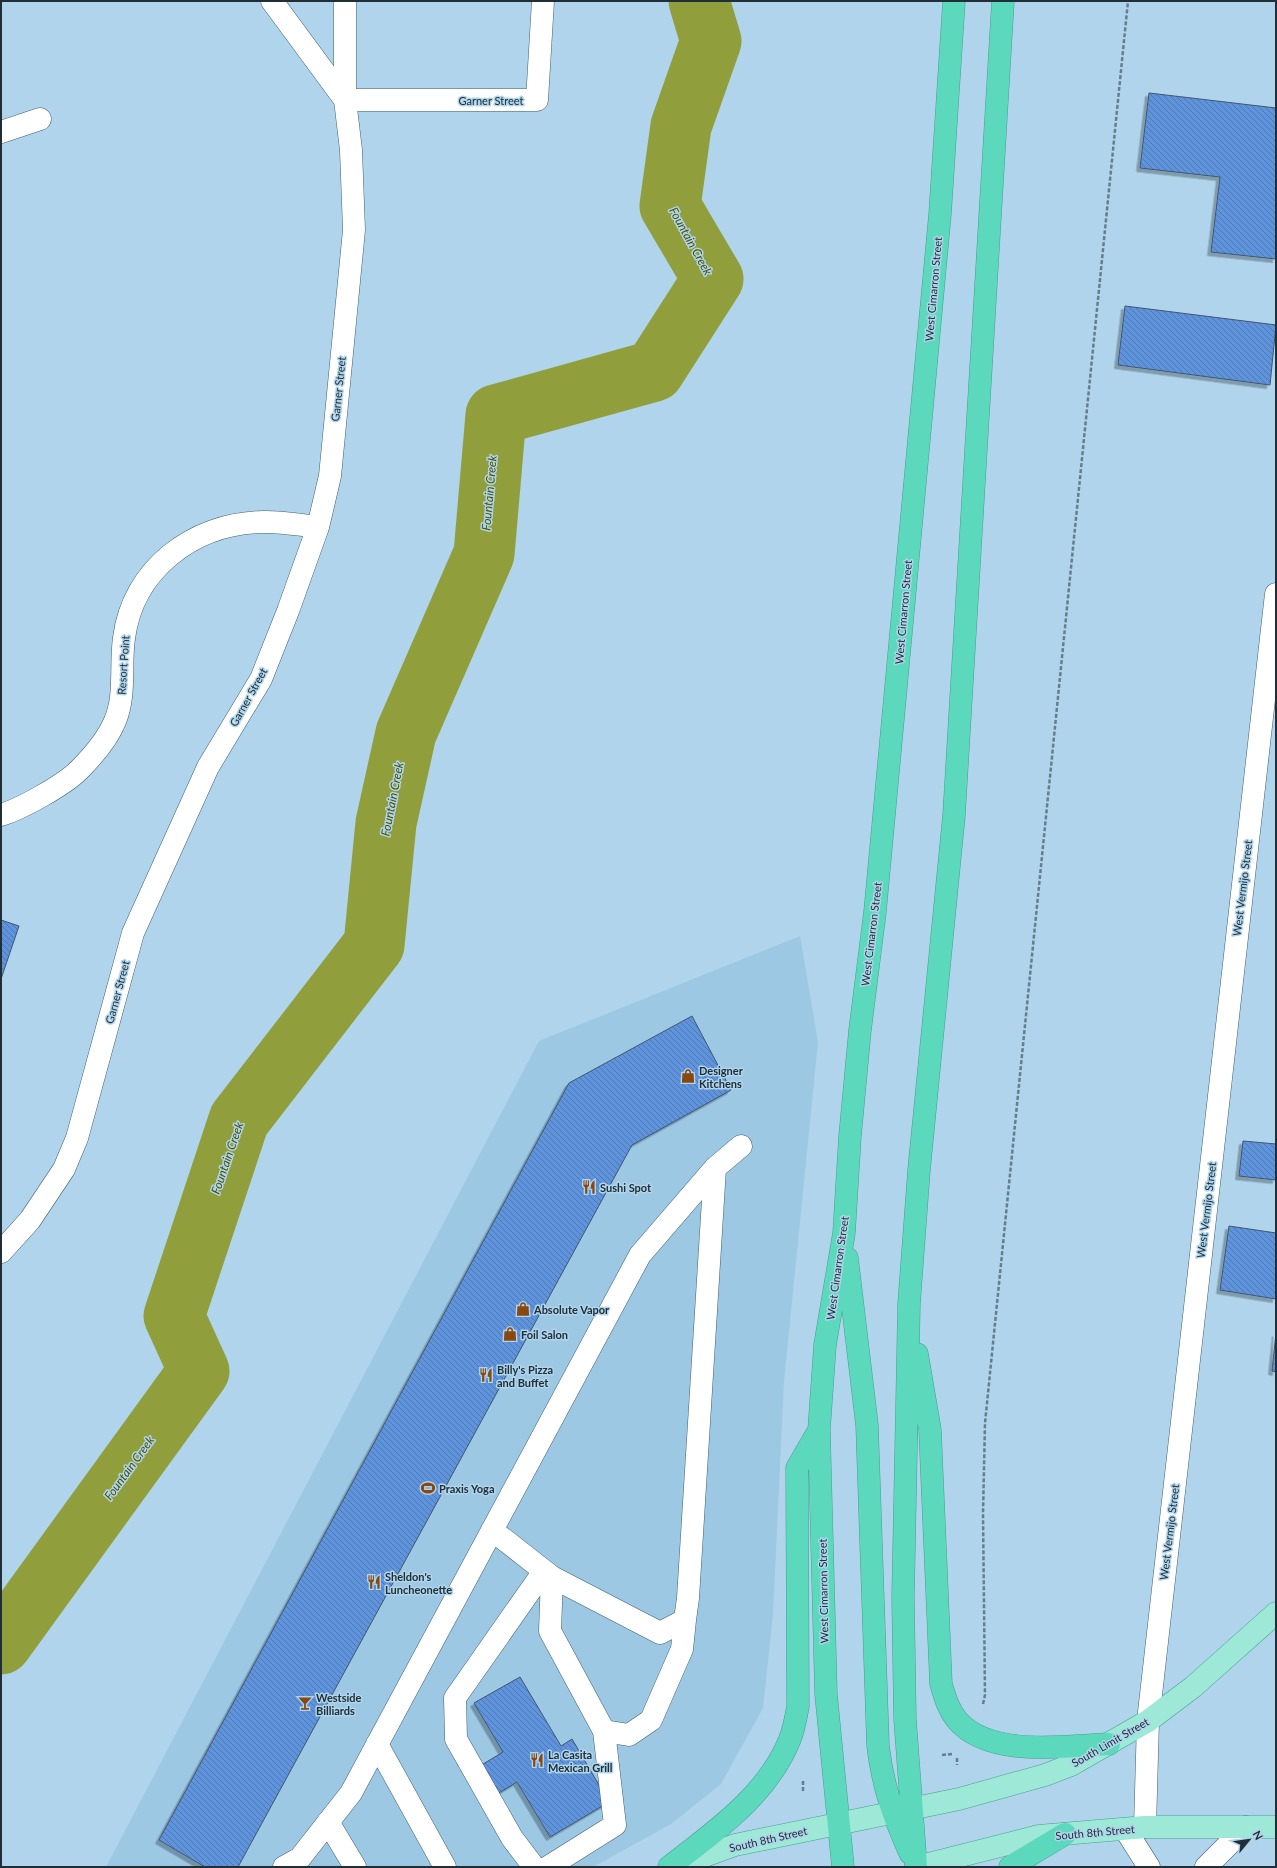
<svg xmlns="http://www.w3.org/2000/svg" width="1277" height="1868" font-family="Lato,sans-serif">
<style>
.built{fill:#9cc8e4}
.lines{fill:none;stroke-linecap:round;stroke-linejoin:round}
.river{stroke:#919e3c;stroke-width:61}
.building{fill:url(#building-back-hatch);stroke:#41556f;filter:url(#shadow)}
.minor-casing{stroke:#3e5f73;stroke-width:23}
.major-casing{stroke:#479e8e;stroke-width:23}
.highway-casing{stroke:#479e8e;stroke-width:23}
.path{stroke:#647e8d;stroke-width:2.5;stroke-dasharray:4 2;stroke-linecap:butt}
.minor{stroke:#fff;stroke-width:22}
.major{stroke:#9de8d7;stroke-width:22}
.highway{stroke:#5cd9bd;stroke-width:22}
.labels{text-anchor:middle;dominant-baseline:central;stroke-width:3;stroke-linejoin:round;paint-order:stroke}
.street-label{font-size:11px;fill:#202f37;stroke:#afd4eb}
.poi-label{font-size:11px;font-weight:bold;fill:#202f37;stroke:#afd4eb;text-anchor:start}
.water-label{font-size:12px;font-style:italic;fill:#495004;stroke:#afd4eb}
</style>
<defs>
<pattern id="building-back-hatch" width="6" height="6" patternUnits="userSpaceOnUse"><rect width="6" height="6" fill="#5e94dc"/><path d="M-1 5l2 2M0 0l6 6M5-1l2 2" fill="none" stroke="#4d79b3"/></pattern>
<filter id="shadow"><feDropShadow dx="-3.5" dy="3.5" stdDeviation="0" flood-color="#0004"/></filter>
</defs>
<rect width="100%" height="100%" fill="#afd4eb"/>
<!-- built -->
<path class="built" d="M800,936L818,1042L784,1381L773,1614L763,1708L721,1784L671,1824L593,1867H106L539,1041Z"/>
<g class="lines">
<!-- river -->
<path class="river" d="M1,1644L199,1371L174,1316L239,1120L374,945L386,823L406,733L484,554L496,415L654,371L713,279L670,206L681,126L711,41L699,1"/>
</g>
<!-- building -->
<path class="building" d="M1149,93L1276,108V259L1211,252L1220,177L1140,168Z
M1125,306L1276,325L1270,385L1118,365Z
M1,920L19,926L1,979Z
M692,1016L731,1090L632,1145L238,1867H205L159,1840L569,1083Z
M1243,1141L1276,1144V1180L1239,1176Z
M1229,1226L1276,1233V1299L1220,1290Z
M1276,1333V1372L1272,1371Z
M520,1677L561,1746L572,1739L609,1802L550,1837L517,1782L492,1797L475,1769L503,1752L474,1703Z"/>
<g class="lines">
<defs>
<path id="minor" d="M272,1L345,100
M345,100H537L543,1
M1,132L40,119
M1,815C21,809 64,785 79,770C92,757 108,738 115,721C126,695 120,666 124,638C133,569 193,524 261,522C280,521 299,525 318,527
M1,1252L30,1220L64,1169L77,1138L133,933L208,767L261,679L288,611L318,527L330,476L354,230L351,150L345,100V1
M492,1530L552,1577L660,1633L685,1620L688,1598L715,1168L741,1146
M552,1577L550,1631L604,1731L629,1735L651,1720L682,1649L685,1620
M377,1744L445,1867
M328,1822L355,1867
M1145,1827L1148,1721L1276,594
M1125,1829L1149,1867
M284,1867L300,1858L351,1793L640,1255L715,1168
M534,1867L512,1838L456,1739L455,1698L544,1571
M548,1867L615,1825L604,1731
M1206,1867L1246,1827"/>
<path id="major" d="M674,1867L735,1845L959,1799L1045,1775L1071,1765L1148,1721L1193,1687L1276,1613
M917,1867L1039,1836L1145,1827H1276"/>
<path id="highway" d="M847,1258L867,1425L878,1746C883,1787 893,1815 910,1853
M917,1354L930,1430L941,1684C945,1697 948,1709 957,1720C989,1758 1066,1746 1109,1744
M669,1867C715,1831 767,1796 790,1739C794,1729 796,1717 798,1706L797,1468L819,1430
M843,1867L826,1694L819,1430L825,1345L844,1233L850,1136L860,1030L875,912L940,214L954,1
M916,1867L905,1719L903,1598L909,1304L919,1170L954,815L1003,1
M1010,1867L1065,1834"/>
</defs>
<!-- minor casing -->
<use href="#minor" class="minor-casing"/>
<!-- major casing -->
<use href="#major" class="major-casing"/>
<!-- highway casing -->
<use href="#highway" class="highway-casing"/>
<!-- path -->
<path class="path" d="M983,1704L985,1695L983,1513L985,1423L1128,1
M942,1755L952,1754
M957,1758V1765
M803,1781V1791"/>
<!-- minor -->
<use href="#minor" class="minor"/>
<!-- major -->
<use href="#major" class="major"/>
<!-- highway -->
<use href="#highway" class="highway"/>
</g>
<!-- icons -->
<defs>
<symbol id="shop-bare" viewBox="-9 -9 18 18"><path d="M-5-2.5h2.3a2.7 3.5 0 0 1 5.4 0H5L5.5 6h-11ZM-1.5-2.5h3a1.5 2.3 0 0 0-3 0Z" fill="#88480f" stroke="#afd4eb" stroke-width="2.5" paint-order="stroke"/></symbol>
<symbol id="restaurant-bare" viewBox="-9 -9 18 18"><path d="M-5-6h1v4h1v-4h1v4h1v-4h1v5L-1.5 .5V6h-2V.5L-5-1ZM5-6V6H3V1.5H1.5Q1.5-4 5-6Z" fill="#88480f" stroke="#afd4eb" stroke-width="2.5" paint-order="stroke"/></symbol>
<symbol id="stadium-bare" viewBox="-9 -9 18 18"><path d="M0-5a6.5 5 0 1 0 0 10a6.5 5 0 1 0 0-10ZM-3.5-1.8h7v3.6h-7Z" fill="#88480f" stroke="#afd4eb" stroke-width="2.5" paint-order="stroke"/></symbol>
<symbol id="bar-bare" viewBox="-9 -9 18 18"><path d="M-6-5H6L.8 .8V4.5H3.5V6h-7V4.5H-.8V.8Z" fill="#88480f" stroke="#afd4eb" stroke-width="2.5" paint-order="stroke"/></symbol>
</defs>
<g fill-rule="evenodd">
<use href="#shop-bare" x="678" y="1066" width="20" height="20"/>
<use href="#restaurant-bare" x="579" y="1177" width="20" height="20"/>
<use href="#shop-bare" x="513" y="1299" width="20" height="20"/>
<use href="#shop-bare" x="500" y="1324" width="20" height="20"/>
<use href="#restaurant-bare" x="476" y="1365" width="20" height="20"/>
<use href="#stadium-bare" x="418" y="1478" width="20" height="20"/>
<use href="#restaurant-bare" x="364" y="1572" width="20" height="20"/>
<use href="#bar-bare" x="295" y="1693" width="20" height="20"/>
<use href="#restaurant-bare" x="527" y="1750" width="20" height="20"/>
</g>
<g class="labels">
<!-- street labels -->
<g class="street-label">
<text x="491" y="100">Garner Street</text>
<text transform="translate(933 289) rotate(-85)">West Cimarron Street</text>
<text transform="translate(338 389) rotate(-84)">Garner Street</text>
<text transform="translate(903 612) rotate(-85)">West Cimarron Street</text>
<text transform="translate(123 665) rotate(-86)">Resort Point</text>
<text transform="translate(248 697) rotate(-61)">Garner Street</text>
<text transform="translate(1242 888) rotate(-83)">West Vermijo Street</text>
<text transform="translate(871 934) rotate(-83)">West Cimarron Street</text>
<text transform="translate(117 992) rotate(-75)">Garner Street</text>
<text transform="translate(1206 1210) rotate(-83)">West Vermijo Street</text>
<text transform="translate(837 1268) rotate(-82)">West Cimarron Street</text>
<text transform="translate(1169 1532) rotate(-83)">West Vermijo Street</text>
<text transform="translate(823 1591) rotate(-91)">West Cimarron Street</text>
<text transform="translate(1110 1742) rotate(-30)">South Limit Street</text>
<text transform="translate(1095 1832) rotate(-5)">South 8th Street</text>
<text transform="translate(768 1839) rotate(-13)">South 8th Street</text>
</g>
<!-- poi labels -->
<g class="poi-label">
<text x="699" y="1070">Designer<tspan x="699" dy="13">Kitchens</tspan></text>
<text x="600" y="1187">Sushi Spot</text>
<text x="534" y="1309">Absolute Vapor</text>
<text x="521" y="1334">Foil Salon</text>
<text x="497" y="1369">Billy's Pizza<tspan x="497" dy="13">and Buffet</tspan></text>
<text x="439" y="1488">Praxis Yoga</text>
<text x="385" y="1576">Sheldon's<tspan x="385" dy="13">Luncheonette</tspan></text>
<text x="316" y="1697">Westside<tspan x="316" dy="13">Billiards</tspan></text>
<text x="548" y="1754">La Casita<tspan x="548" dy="13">Mexican Grill</tspan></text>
</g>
<!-- water labels -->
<g class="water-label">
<text transform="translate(691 241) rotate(61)">Fountain Creek</text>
<text transform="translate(489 493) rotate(-85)">Fountain Creek</text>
<text transform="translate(392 799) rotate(-79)">Fountain Creek</text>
<text transform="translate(227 1158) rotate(-71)">Fountain Creek</text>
<text transform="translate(129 1468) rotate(-54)">Fountain Creek</text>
</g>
</g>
<!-- border -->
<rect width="1277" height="1868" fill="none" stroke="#202f37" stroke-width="4"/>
<!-- north arrow -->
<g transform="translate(1249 1840) rotate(61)" stroke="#afd4eb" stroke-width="3" paint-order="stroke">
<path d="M0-3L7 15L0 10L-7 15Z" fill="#202f37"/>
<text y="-6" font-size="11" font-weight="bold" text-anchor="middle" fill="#202f37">N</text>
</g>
</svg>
